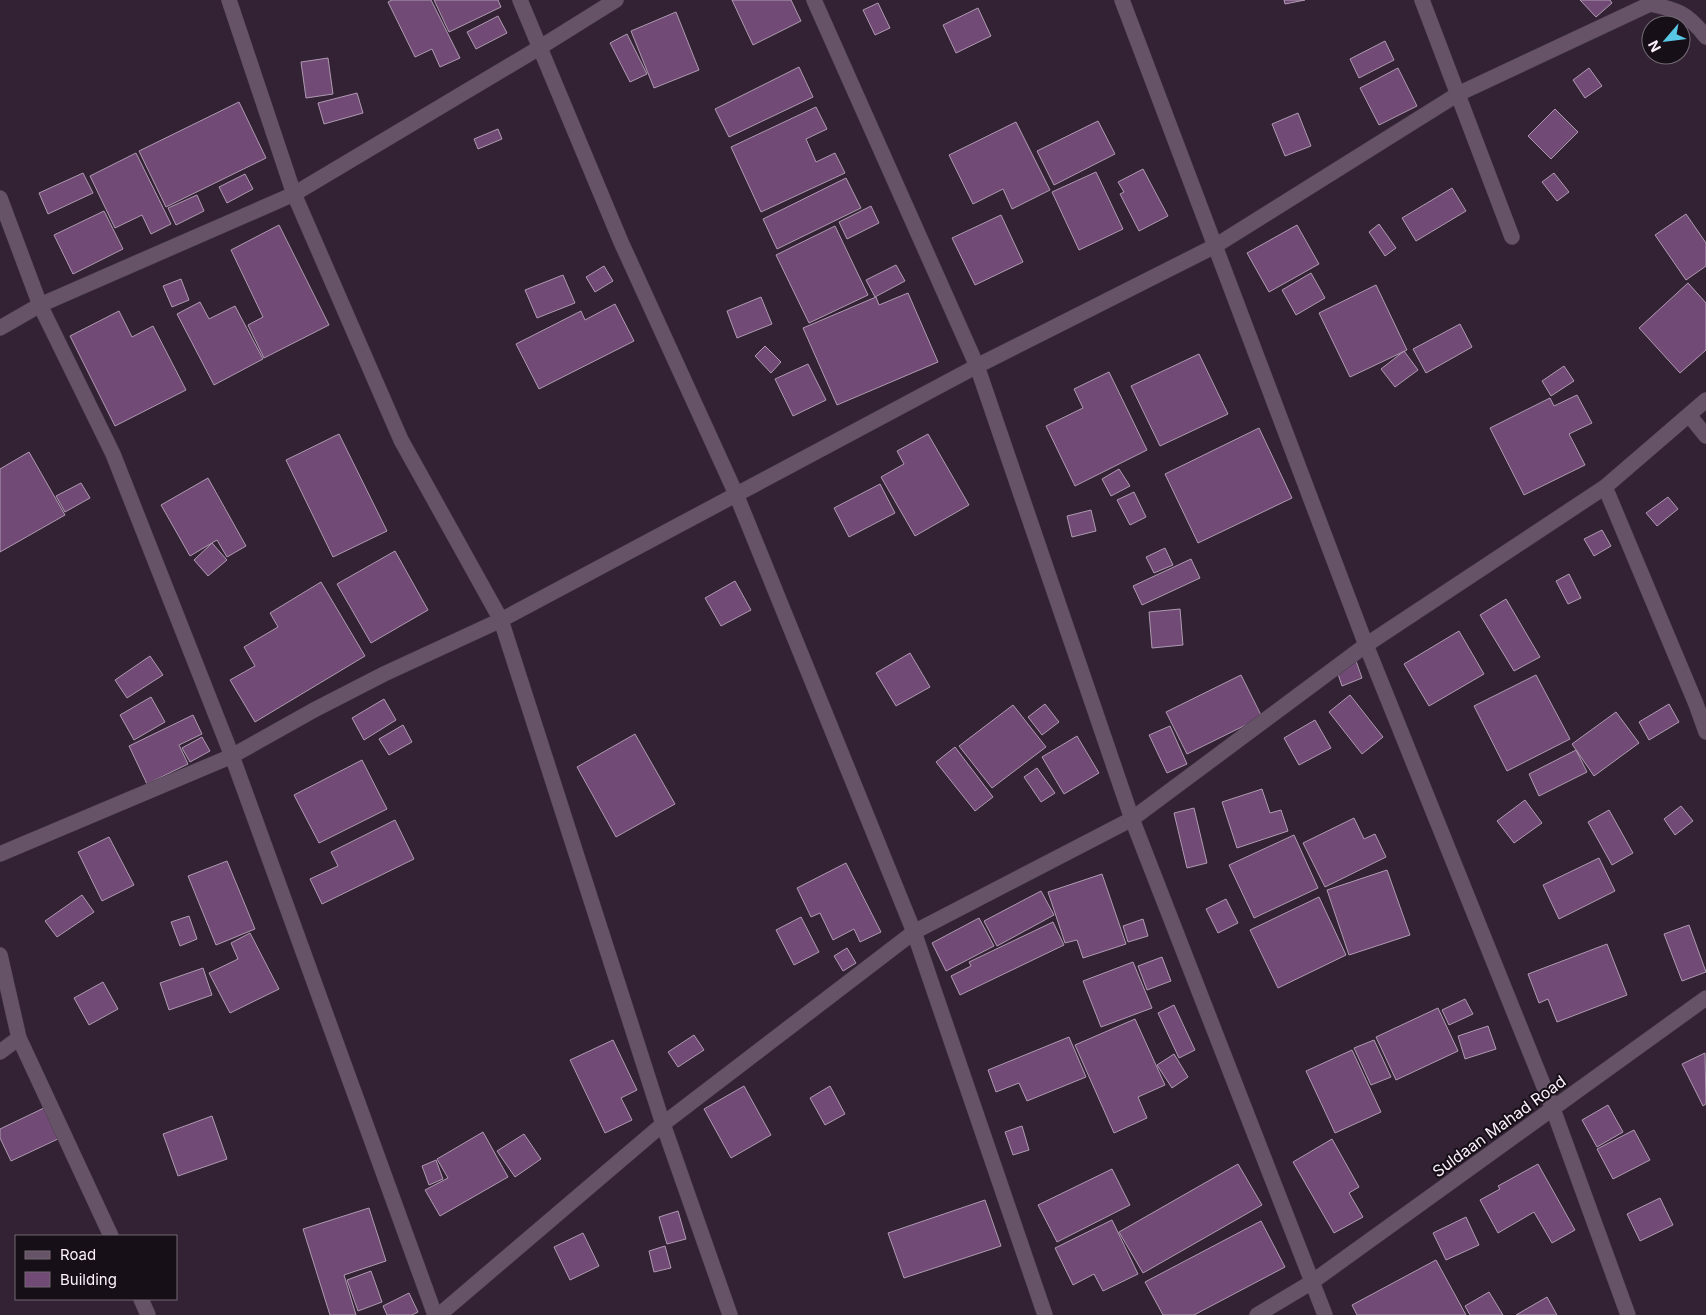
<svg xmlns="http://www.w3.org/2000/svg" width="1706" height="1315" font-family="Inter,sans-serif">
<style>
.building{fill:#714b76;stroke:#af9ab1}
.lines{fill:none;stroke-linecap:round;stroke-linejoin:round}
.minor-casing{stroke:#4c3e4e;stroke-width:16}
.tertiary-casing{stroke:#4c3e4e;stroke-width:16}
.minor{stroke:#665368;stroke-width:15}
.tertiary{stroke:#665368;stroke-width:15}
.labels{text-anchor:middle;dominant-baseline:central;stroke-width:4;stroke-linejoin:round;paint-order:stroke}
.street-label{font-size:16px;fill:#fcf1fd;stroke:#160f17}
</style>
<rect width="100%" height="100%" fill="#322234"/>
<!-- building -->
<path class="building" d="M392,0H431L460,58L440,67L432,49L415,57L388,2Z
M434,0H498L501,7L449,32Z
M732,0H791L801,21L753,45Z
M1284,0H1305L1285,4Z
M1580,0H1610L1612,3L1596,17Z
M878,3L890,28L875,35L863,10Z
M978,8L991,36L956,53L943,25Z
M676,12L699,70L654,88L631,31Z
M498,16L507,33L476,49L467,32Z
M627,34L647,74L630,82L610,43Z
M1385,41L1394,60L1359,78L1350,59Z
M328,58L333,94L306,98L301,62Z
M799,67L813,97L729,137L715,109Z
M1398,68L1417,106L1379,125L1360,88Z
M1589,68L1602,86L1585,98L1573,80Z
M357,93L363,113L324,124L318,103Z
M239,102L266,158L166,207L139,151Z
M816,107L827,129L806,139L816,162L835,153L845,173L761,212L731,147Z
M1555,109L1578,132L1551,159L1528,136Z
M1298,113L1311,146L1285,156L1272,124Z
M1098,121L1115,154L1054,185L1037,151Z
M1016,122L1050,190L1012,209L1003,189L973,204L949,155Z
M498,129L502,139L478,149L474,139Z
M136,153L171,224L151,234L142,215L115,228L90,176Z
M1143,169L1168,216L1139,231L1120,194L1124,192L1118,182Z
M1096,172L1123,229L1079,250L1052,192Z
M83,173L93,193L48,214L39,193Z
M1554,173L1569,192L1557,201L1542,182Z
M245,174L253,189L227,203L219,187Z
M846,178L861,208L777,249L763,219Z
M1452,188L1466,211L1416,241L1402,218Z
M197,195L204,211L176,225L168,208Z
M871,206L879,223L847,239L839,222Z
M104,211L123,249L73,274L54,235Z
M1686,214L1706,243V266L1686,280L1655,235Z
M1001,215L1023,262L975,285L952,238Z
M1379,224L1396,248L1385,256L1369,232Z
M279,225L329,325L264,358L248,325L263,317L231,250Z
M1297,225L1319,264L1269,292L1247,253Z
M835,226L868,295L809,323L776,255Z
M896,265L905,281L875,297L866,280Z
M604,266L613,281L595,292L586,277Z
M1311,273L1325,298L1296,315L1282,290Z
M563,275L575,303L537,318L525,290Z
M181,279L189,300L172,307L163,286Z
M1688,283L1706,303V350L1680,373L1639,328Z
M1376,285L1407,350L1350,377L1319,313Z
M908,293L938,362L837,405L803,328L876,297L879,305Z
M761,297L772,324L737,338L727,311Z
M200,302L209,319L235,306L263,359L214,385L177,314Z
M615,304L634,341L539,389L516,344L581,311L585,320Z
M119,311L132,337L153,326L186,390L115,426L70,336Z
M1460,324L1472,347L1426,373L1413,349Z
M765,346L781,362L771,373L755,356Z
M1404,351L1418,370L1395,387L1381,369Z
M1199,354L1228,414L1160,446L1131,386Z
M808,364L826,400L793,416L775,379Z
M1564,366L1574,381L1551,396L1542,381Z
M1109,372L1147,450L1075,486L1046,426L1083,408L1074,389Z
M1577,395L1592,423L1569,434L1585,465L1524,495L1490,428L1550,398L1554,406Z
M1259,428L1292,498L1198,543L1165,474Z
M339,434L387,531L333,557L286,460Z
M928,434L969,505L915,536L881,477L904,464L897,451Z
M29,452L65,515L0,552V469Z
M1119,469L1130,486L1111,496L1102,479Z
M208,478L246,546L227,557L217,540L190,556L161,505Z
M81,483L90,498L65,512L56,496Z
M880,484L895,513L849,537L834,508Z
M1134,492L1146,517L1130,525L1117,500Z
M1668,497L1678,509L1657,526L1646,513Z
M1091,510L1096,531L1072,537L1067,516Z
M1602,530L1611,546L1594,556L1584,539Z
M212,543L227,560L208,576L194,560Z
M1165,548L1173,565L1154,573L1146,557Z
M395,551L428,610L371,643L337,584Z
M1191,559L1200,578L1142,605L1133,586Z
M1569,574L1581,598L1568,604L1556,581Z
M735,581L751,610L721,626L705,598Z
M321,582L365,656L255,722L230,680L255,666L244,647L278,627L270,613Z
M1506,599L1540,657L1514,671L1480,615Z
M1180,609L1183,645L1152,648L1149,612Z
M1459,631L1484,674L1429,706L1404,664Z
M910,653L930,687L896,706L876,673Z
M150,656L163,675L127,698L115,680Z
M1355,658L1362,678L1342,686L1335,665Z
M1241,675L1262,717L1187,754L1166,712Z
M1536,675L1570,739L1507,771L1474,706Z
M1350,695L1383,737L1362,754L1329,712Z
M151,697L165,722L134,740L120,715Z
M384,699L396,720L364,740L352,718Z
M1045,704L1059,722L1042,735L1028,717Z
M1669,704L1679,722L1649,740L1639,722Z
M1013,705L1046,747L992,788L959,746Z
M1616,712L1639,743L1594,776L1572,744Z
M193,715L202,734L179,745L188,764L147,784L129,746Z
M1315,720L1331,748L1299,765L1284,738Z
M403,725L412,742L389,755L379,739Z
M1170,726L1187,764L1167,773L1149,735Z
M635,734L675,804L616,837L577,767Z
M1077,736L1099,773L1064,794L1042,757Z
M202,737L210,751L190,762L182,748Z
M955,747L993,797L975,811L936,762Z
M1576,750L1587,772L1539,796L1529,774Z
M362,760L387,809L319,843L294,795Z
M1037,768L1055,793L1041,802L1024,777Z
M1262,789L1270,813L1281,810L1288,831L1237,848L1222,802Z
M1525,800L1542,823L1514,843L1497,821Z
M1681,806L1693,821L1675,835L1664,819Z
M1194,808L1207,863L1187,868L1174,813Z
M1609,810L1633,853L1612,865L1588,822Z
M1354,818L1364,839L1375,834L1386,857L1325,887L1303,843Z
M395,820L414,859L322,904L310,879L338,866L331,852Z
M1294,835L1318,888L1254,918L1229,865Z
M109,837L134,885L102,901L78,852Z
M1599,858L1615,891L1559,919L1543,885Z
M227,861L255,929L216,945L188,876Z
M846,863L881,932L860,942L854,929L833,940L820,913L811,917L797,888Z
M1387,870L1410,935L1349,955L1327,890Z
M1102,874L1126,944L1083,958L1077,940L1065,943L1048,892Z
M1041,891L1054,915L997,946L984,921Z
M82,895L94,912L57,937L45,921Z
M1319,897L1346,955L1278,988L1250,930Z
M1226,899L1238,923L1218,933L1206,909Z
M189,916L197,939L180,946L171,922Z
M801,917L819,952L794,965L776,930Z
M979,918L994,946L946,971L932,943Z
M1143,919L1148,936L1128,942L1123,926Z
M1053,922L1064,945L960,995L951,976L971,966L969,962Z
M1689,925L1706,972L1682,981L1664,934Z
M250,933L279,989L230,1013L209,973L238,959L231,943Z
M1607,944L1627,995L1557,1022L1548,999L1539,1003L1528,974Z
M847,948L856,963L843,971L834,956Z
M1162,957L1171,981L1147,990L1138,966Z
M1133,962L1152,1008L1101,1027L1083,981Z
M203,968L212,995L169,1010L160,983Z
M103,982L118,1009L89,1025L74,998Z
M1465,999L1473,1014L1449,1025L1442,1010Z
M1174,1005L1195,1050L1179,1058L1158,1013Z
M1438,1008L1458,1051L1396,1080L1376,1037Z
M1135,1019L1165,1085L1138,1097L1147,1118L1114,1133L1075,1045Z
M1488,1026L1496,1049L1465,1059L1458,1036Z
M694,1035L704,1050L678,1067L668,1052Z
M1069,1037L1086,1077L1027,1101L1019,1083L996,1092L988,1070Z
M613,1040L637,1090L621,1098L632,1120L605,1133L570,1060Z
M1374,1040L1391,1077L1371,1085L1354,1048Z
M1352,1050L1381,1112L1335,1133L1306,1071Z
M1705,1053L1706,1104L1703,1106L1682,1064Z
M1174,1054L1188,1077L1172,1088L1157,1065Z
M744,1086L771,1135L731,1158L704,1109Z
M830,1086L845,1114L825,1125L810,1098Z
M1608,1105L1623,1132L1597,1147L1582,1120Z
M46,1107L60,1138L11,1161L0,1138V1129Z
M212,1116L227,1159L178,1176L163,1134Z
M1022,1126L1029,1150L1013,1155L1005,1132Z
M1634,1130L1650,1160L1613,1179L1597,1149Z
M483,1132L508,1177L440,1216L425,1190L448,1178L437,1159Z
M524,1134L541,1159L515,1177L497,1151Z
M1332,1139L1359,1187L1349,1193L1363,1217L1334,1233L1293,1162Z
M436,1160L443,1179L429,1185L422,1166Z
M1238,1164L1262,1205L1143,1273L1119,1232Z
M1538,1164L1575,1230L1552,1243L1534,1212L1498,1233L1480,1200L1500,1189L1498,1186Z
M1112,1169L1130,1205L1057,1242L1038,1205Z
M1660,1198L1673,1225L1640,1241L1627,1214Z
M985,1200L1001,1246L904,1278L888,1233Z
M369,1208L386,1261L344,1275L356,1315H330L303,1229Z
M678,1211L686,1239L667,1244L659,1217Z
M1466,1217L1479,1245L1446,1260L1433,1233Z
M1112,1220L1138,1274L1103,1291L1094,1274L1073,1285L1055,1248Z
M1261,1221L1285,1267L1194,1315H1163L1145,1282Z
M583,1233L599,1266L570,1280L554,1247Z
M665,1246L671,1268L654,1272L649,1251Z
M1436,1260L1466,1315H1357L1352,1305Z
M371,1271L382,1302L358,1311L347,1280Z
M1489,1292L1503,1315H1470L1465,1306Z
M409,1293L418,1312L412,1315H387L383,1306Z
M1547,1297L1557,1315H1516Z"/>
<g class="lines">
<defs>
<path id="minor" d="M229,0L294,194L539,48L616,0
M520,0L621,242L736,494L914,932L1045,1315
M1122,0L1366,645L1553,1109L1628,1315
M1422,0L1512,237
M0,198L40,305L113,454L232,756L435,1315
M0,328L40,305L294,194L401,440L501,620L663,1124L730,1315
M1689,415L1706,436
M1605,487L1696,704L1706,732
M0,854L232,756L314,710L384,674L501,620L977,366L1215,246L1458,94L1650,4C1679,10 1688,14 1706,37
M0,955L19,1038L111,1236
M0,1052L19,1038
M141,1299L148,1315
M439,1315L663,1124L914,932L1132,819L1366,645L1605,487L1706,400
M1257,1315L1312,1282L1706,998"/>
<path id="tertiary" d="M814,0L977,366L1132,819L1325,1315"/>
</defs>
<!-- minor casing -->
<use href="#minor" class="minor-casing"/>
<!-- tertiary casing -->
<use href="#tertiary" class="tertiary-casing"/>
<!-- minor -->
<use href="#minor" class="minor"/>
<!-- tertiary -->
<use href="#tertiary" class="tertiary"/>
</g>
<g class="labels">
<!-- street labels -->
<g class="street-label">
<text transform="translate(1499 1126) rotate(-36)">Suldaan Mahad Road</text>
</g>
</g>
<!-- legend -->
<rect x="15" y="1235" width="162" height="65" fill="#160f17" stroke="#726973"/>
<rect x="25" y="1251" width="25" height="8" fill="#665368" stroke="#726973"/>
<text x="60" y="1260" font-size="15" fill="#fcf1fd">Road</text>
<rect x="25" y="1272" width="25" height="15" fill="#714b76" stroke="#726973"/>
<text x="60" y="1285" font-size="15" fill="#fcf1fd">Building</text>
<!-- north arrow -->
<g transform="translate(1666 40) rotate(242)"><circle r="24" fill="#160f17" stroke="#726973"/>
<path d="M0-4L9 19L0 12L-9 19Z" fill="#58c8e4"/>
<text y="-8" font-size="14" font-weight="bold" text-anchor="middle" fill="#fcf1fd">N</text>
</g>
</svg>
